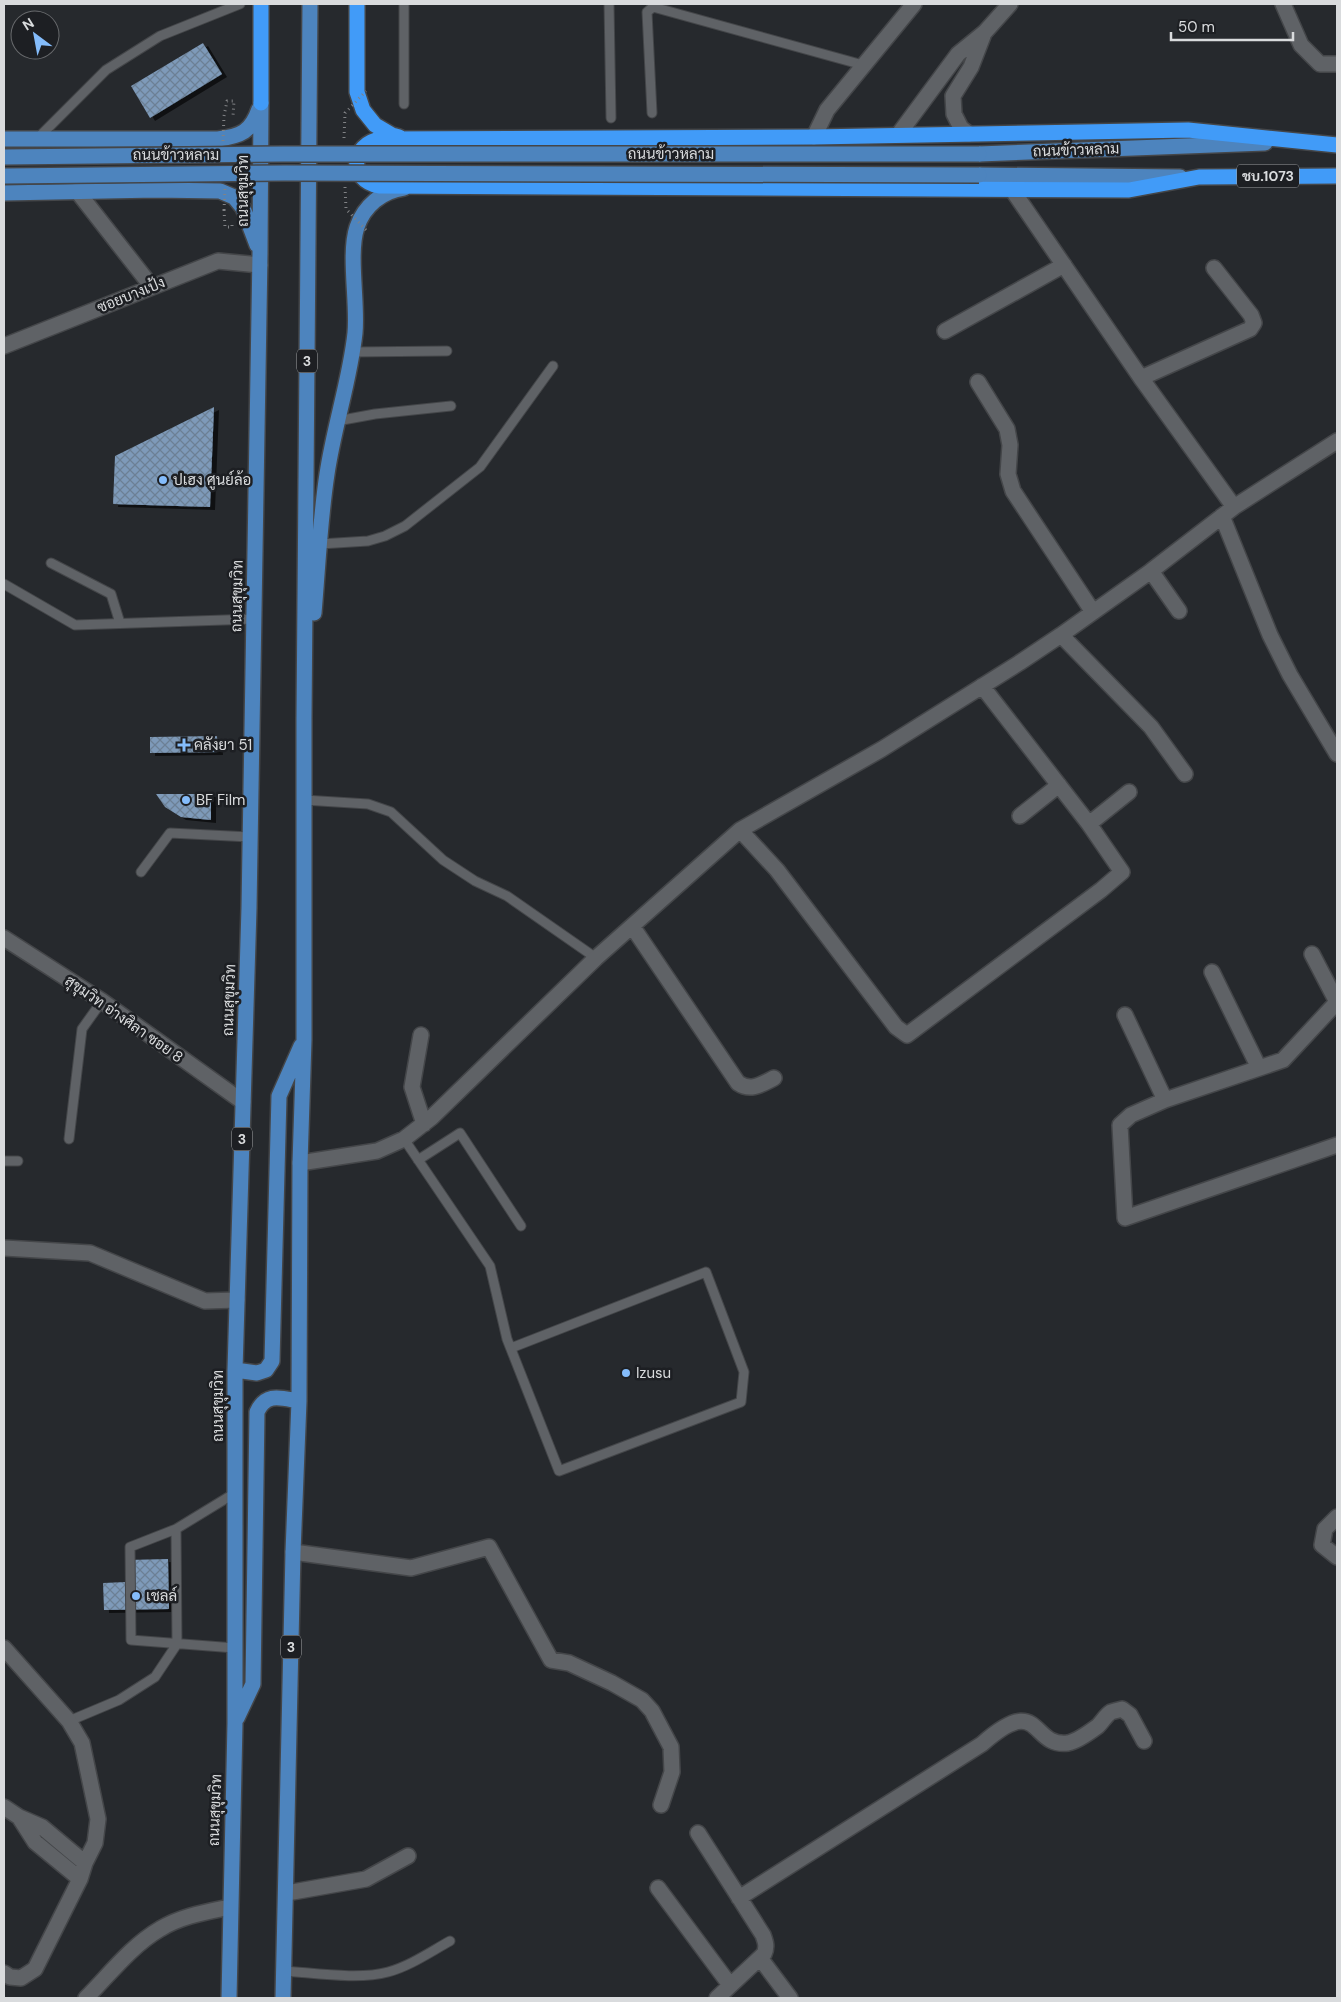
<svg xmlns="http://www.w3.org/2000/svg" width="1341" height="2002" font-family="'DM Sans',Sarabun,sans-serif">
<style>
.building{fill:url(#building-cross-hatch);filter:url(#shadow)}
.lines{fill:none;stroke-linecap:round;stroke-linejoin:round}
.lane-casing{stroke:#444649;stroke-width:11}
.street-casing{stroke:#444649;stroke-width:18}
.primary-casing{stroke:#444649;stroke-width:18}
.highway-casing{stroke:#444649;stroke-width:18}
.path{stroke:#808285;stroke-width:3;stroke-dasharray:1 4;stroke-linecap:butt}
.lane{stroke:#5f6266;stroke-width:9}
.street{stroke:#5f6266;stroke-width:15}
.primary{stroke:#4d84be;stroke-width:15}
.highway{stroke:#419bf8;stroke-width:15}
.primary-bridge-casing{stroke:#444649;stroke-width:18;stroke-linecap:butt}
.path-bridge{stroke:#808285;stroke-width:3;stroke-dasharray:1 4;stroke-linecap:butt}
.primary-bridge{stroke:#4d84be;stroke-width:15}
.poi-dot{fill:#84bcfb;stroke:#1d1f23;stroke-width:2}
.labels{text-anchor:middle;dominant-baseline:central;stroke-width:5;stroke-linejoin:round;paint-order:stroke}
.shield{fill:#1d1f23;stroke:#a1a3a5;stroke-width:1}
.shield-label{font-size:14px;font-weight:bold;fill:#d9dbdd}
.street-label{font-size:15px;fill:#d9dbdd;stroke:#1d1f23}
.poi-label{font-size:15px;fill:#d9dbdd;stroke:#1d1f23;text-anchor:start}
</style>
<defs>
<pattern id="building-cross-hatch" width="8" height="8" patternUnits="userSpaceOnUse" patternTransform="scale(1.25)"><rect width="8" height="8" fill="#7e9ab9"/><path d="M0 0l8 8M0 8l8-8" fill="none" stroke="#6c8095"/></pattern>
<filter id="shadow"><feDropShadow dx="5" dy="3" stdDeviation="0" flood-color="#0009"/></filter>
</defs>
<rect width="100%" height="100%" fill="#26292d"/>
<!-- building -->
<path class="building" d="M203,43L222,74L150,118L131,86Z
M214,407L210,507L113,504L115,456Z
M217,736L218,752L150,753V737Z
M156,794H211V820L181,817L165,807Z
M168,1559L169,1609L104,1610L103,1583L126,1582V1560Z"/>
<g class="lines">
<defs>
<path id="lane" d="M404,4V104
M609,4L611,118
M652,113L647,12L653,7L863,65
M37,139L106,70L160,36L240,4
M352,352L447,351
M337,421L375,414L451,406
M320,544L368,541L385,536L405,526L480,467L553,366
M51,563L111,594L120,623
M4,584L75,625L254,619
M304,800L368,804L391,812L443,860L475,881L507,896L596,958
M141,872L170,833L250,837
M69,1139L82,1029L102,1001
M404,1139L490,1266L507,1339L559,1471L741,1402L744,1372L706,1272L511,1348
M418,1160L460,1133L521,1226
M4,1161H18
M235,1648L131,1640L130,1547L176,1529L235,1493
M69,1721L119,1700L155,1677L177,1644L176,1529
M284,1971C315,1973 359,1980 388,1972C410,1966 430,1952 450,1941"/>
<path id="street" d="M1283,4L1301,45L1320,64H1337
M969,134L961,128L954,114L953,96L971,67L983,36
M898,135L958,54L985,32L1010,4
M814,137L827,110L914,4
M1011,188L1141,378L1234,507
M77,191L152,287
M945,331L1064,265
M4,346L218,261L260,265
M1141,378L1250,329L1254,323L1251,315L1214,268
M978,382L1007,429L1010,445L1008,474L1013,491L1093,612
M1222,516L1270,635L1290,675L1337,754
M1151,571L1179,611
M1061,635L1151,727L1185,774
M1020,816L1059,785
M1089,824L1129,792
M740,830L777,870L896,1027L907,1035L1101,890L1122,872L1089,824L982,686
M632,926L738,1083C751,1092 762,1084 774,1078
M4,938L102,1001L243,1102
M1312,954L1337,1002L1283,1060L1165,1100L1131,1115L1120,1125L1125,1218L1337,1145
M1212,972L1259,1068
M1125,1015L1165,1100
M421,1035L412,1087L424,1124
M300,1163L377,1151L404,1139L431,1118L596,958L740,830L882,749L1019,663L1061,635L1151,571L1234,507L1337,441
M4,1248L90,1253L205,1301L237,1300
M1337,1517L1325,1529L1322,1545L1337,1557
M293,1552L411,1568L489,1547L551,1660L569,1663L612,1683L642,1700L652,1711L671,1747L672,1772L661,1805
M4,1648L69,1721L82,1743L98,1819L95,1843L85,1863L80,1879L35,1969L21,1978L10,1977L4,1973
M4,1807L19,1817L42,1827L85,1863
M19,1817L35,1842L80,1879
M698,1833L763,1935C766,1943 767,1947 764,1954L717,1998
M658,1888L730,1985
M287,1893L366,1879L408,1856
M739,1898L982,1744C1042,1691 1030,1748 1068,1743C1078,1741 1090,1732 1098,1726C1102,1722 1106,1715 1111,1712C1114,1711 1119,1710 1122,1709L1130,1715L1144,1741
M760,1958L790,1998
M86,1998C109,1975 131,1946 160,1929C181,1916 206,1912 230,1907"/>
<path id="primary" d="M4,139H218C241,136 251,132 259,109
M979,154L1265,143
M979,175L1180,177
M4,193L156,190L220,191L234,197L243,208L257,245
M314,613C318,567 320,519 327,474C334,426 350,380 355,333C358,303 348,254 357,227C364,206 382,191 404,188
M235,1370L257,1373L266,1370L272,1361L279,1096L301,1046
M237,1718L253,1684L257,1412C266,1392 281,1398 299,1401
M229,1998L235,1723V1370L249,908L260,254L261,103
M283,1998L293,1552L299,1401L300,1163L304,1040V719L310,4"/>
<path id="highway" d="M261,4V103
M357,4V92L363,110L375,125L392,135L399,137
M1337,145L1188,130L814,137L381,139C350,144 348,180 379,186L1129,190L1199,177L1337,176"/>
</defs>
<!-- lane casing -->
<use href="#lane" class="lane-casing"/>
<!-- street casing -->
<use href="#street" class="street-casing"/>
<!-- primary casing -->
<use href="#primary" class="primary-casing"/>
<!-- highway casing -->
<use href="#highway" class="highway-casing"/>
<!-- path -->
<path class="path" d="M224,116L227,101H234L233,116
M224,210L225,227H232V225"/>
<!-- lane -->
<use href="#lane" class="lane"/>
<!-- street -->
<use href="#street" class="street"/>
<!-- primary -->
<use href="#primary" class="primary"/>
<!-- highway -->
<use href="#highway" class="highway"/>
<defs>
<path id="primary-bridge" d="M4,157L283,154H979
M4,176L285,173L979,175"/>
</defs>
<!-- primary-bridge casing -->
<use href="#primary-bridge" class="primary-bridge-casing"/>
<!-- path-bridge -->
<path class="path-bridge" d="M344,138L345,113L366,91
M223,141L224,116
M345,187L346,209L367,231
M224,210L225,188"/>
<!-- primary-bridge -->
<use href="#primary-bridge" class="primary-bridge"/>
</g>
<!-- markers -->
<g class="poi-dot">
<circle cx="163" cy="480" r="5"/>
<path d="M181.5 737.5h5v5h5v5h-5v5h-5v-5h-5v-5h5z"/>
<circle cx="186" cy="800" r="5"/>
<circle cx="626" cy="1373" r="5"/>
<circle cx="136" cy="1596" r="5"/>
</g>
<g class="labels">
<!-- shield labels -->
<g class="shield">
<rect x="1237" y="164.5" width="62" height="23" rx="4"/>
<rect x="297" y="349.5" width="20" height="23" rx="4"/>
<rect x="232" y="1127.5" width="20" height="23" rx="4"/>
<rect x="281" y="1635.5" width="20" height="23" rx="4"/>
</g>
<g class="shield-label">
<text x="1268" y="176">ชบ.1073</text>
<text x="307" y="361">3</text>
<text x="242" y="1139">3</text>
<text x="291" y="1647">3</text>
</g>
<!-- street labels -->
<g class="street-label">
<text transform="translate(1076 150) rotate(-2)">ถนนข้าวหลาม</text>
<text x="671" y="154">ถนนข้าวหลาม</text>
<text x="176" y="155">ถนนข้าวหลาม</text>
<text transform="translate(243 191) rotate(-90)">ถนนสุขุมวิท</text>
<text transform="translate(131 295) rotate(-22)">ซอยบางเป้ง</text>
<text transform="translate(237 596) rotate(-89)">ถนนสุขุมวิท</text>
<text transform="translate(229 1000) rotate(-88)">ถนนสุขุมวิท</text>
<text transform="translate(124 1019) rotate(35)">สุขุมวิท อ่างศิลา ซอย 8</text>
<text transform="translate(218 1406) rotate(-90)">ถนนสุขุมวิท</text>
<text transform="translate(215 1810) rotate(-88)">ถนนสุขุมวิท</text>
</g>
<!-- poi labels -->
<g class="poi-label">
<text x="173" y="480">ปเฮง ศูนย์ล้อ</text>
<text x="194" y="745">คลังยา 51</text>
<text x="196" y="800">BF Film</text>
<text x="636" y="1373">Izusu</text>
<text x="146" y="1596">เชลล์</text>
</g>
</g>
<!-- border -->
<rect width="1341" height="2002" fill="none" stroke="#d9dbdd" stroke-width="10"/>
<!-- north arrow -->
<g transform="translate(35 35) rotate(328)"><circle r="24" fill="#1d1f23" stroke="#686a6d"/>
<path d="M0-4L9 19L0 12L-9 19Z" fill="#84bcfb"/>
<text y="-8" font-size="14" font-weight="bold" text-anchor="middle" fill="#d9dbdd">N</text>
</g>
<!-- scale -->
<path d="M1171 32v8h122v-8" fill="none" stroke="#d9dbdd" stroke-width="2.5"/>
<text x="1178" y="32" font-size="15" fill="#d9dbdd" stroke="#1d1f23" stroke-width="4" paint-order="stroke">50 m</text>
</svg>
